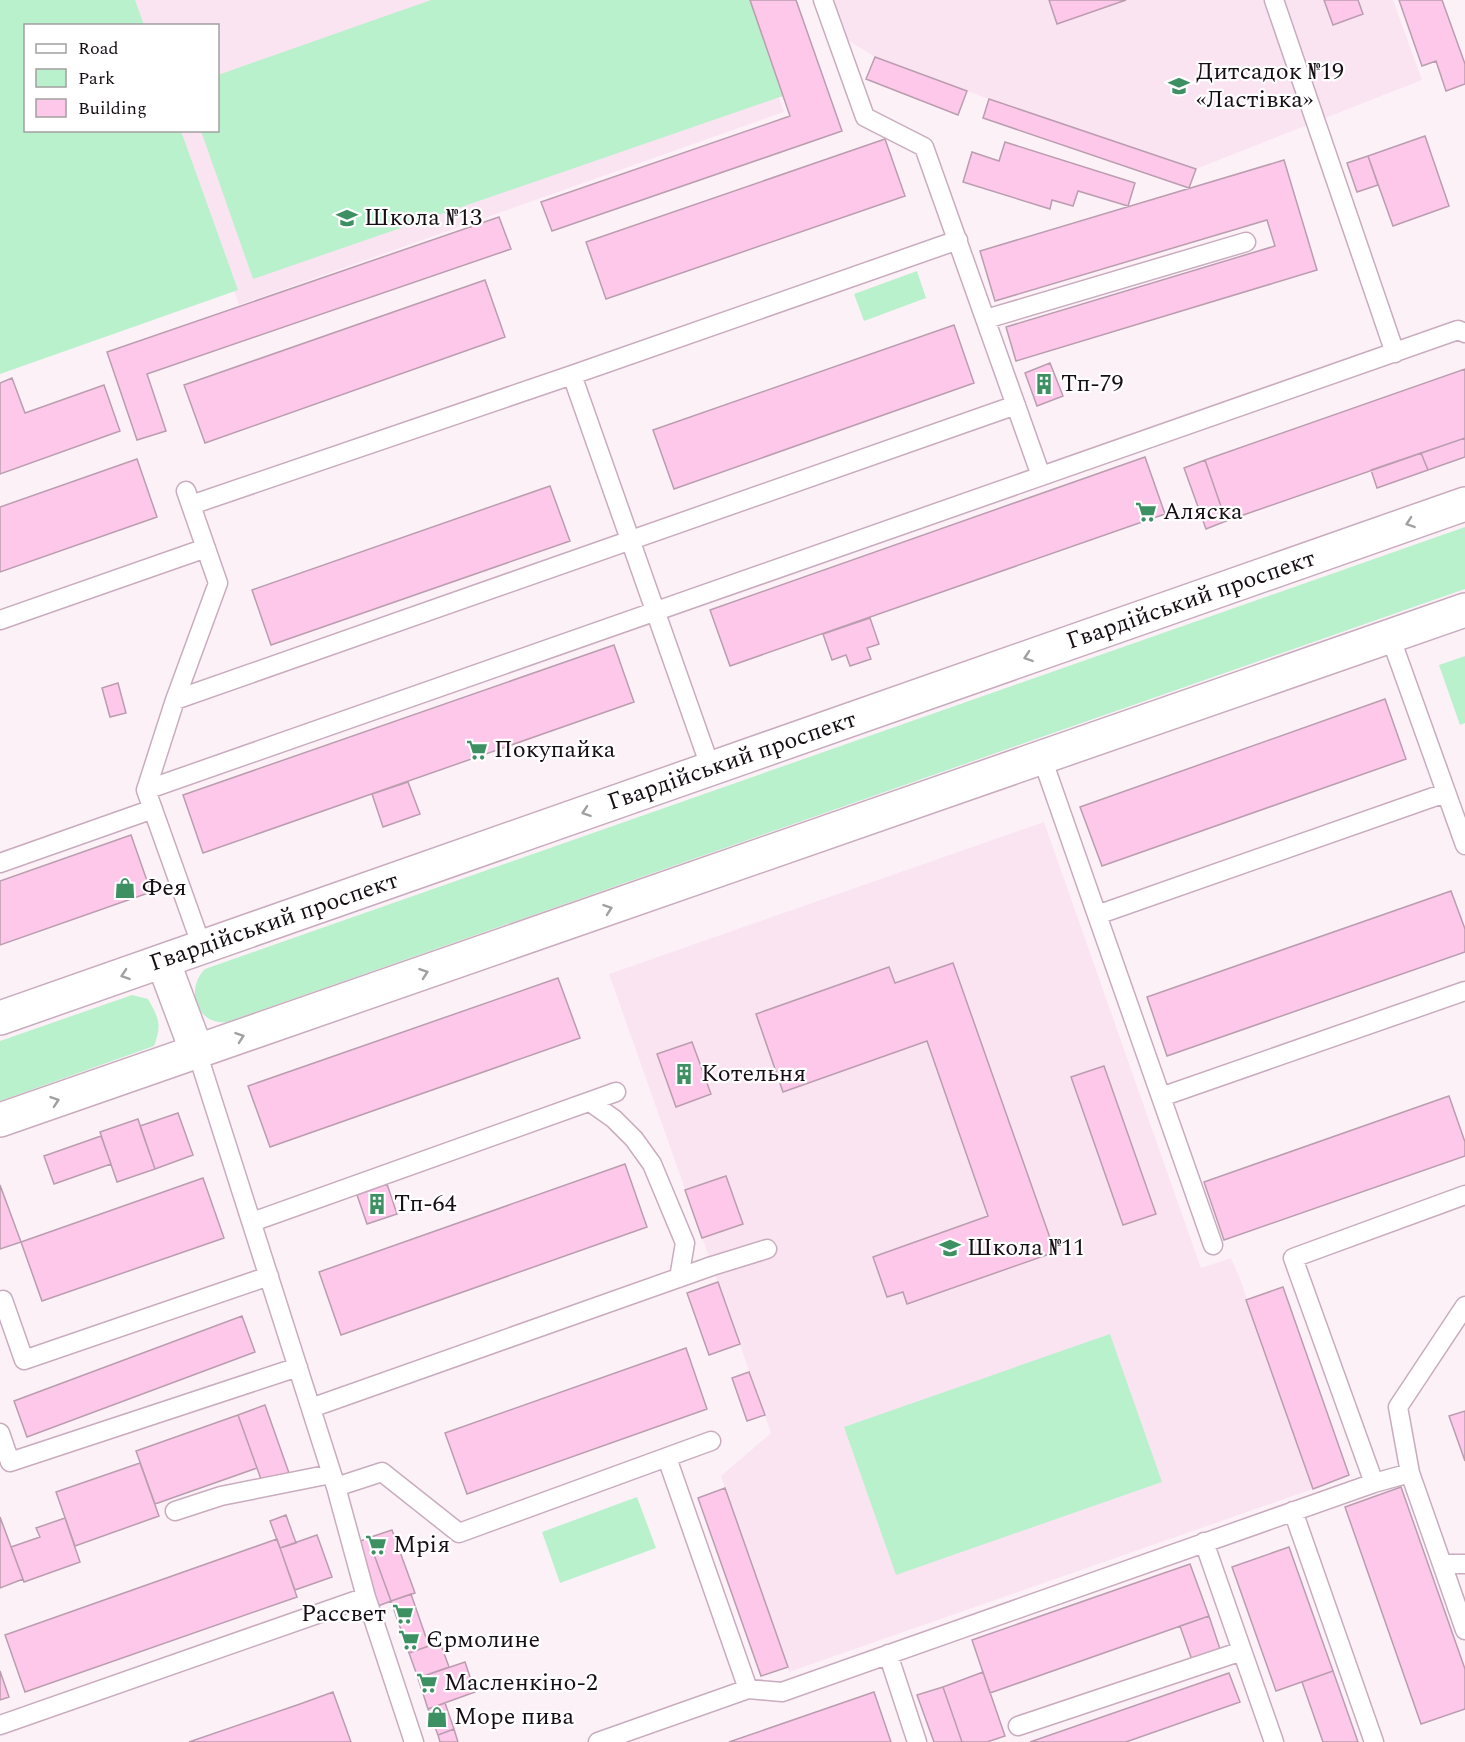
<svg xmlns="http://www.w3.org/2000/svg" width="1465" height="1742" font-family="Spectral,serif">
<style>
.built{fill:#fbe4f2}
.green{fill:#b9f1cd}
.building{fill:#fec8ea;stroke:#ba9daf;stroke-width:1.5}
.lines{fill:none;stroke-linecap:round;stroke-linejoin:round}
.lane-casing{stroke:#c9acbe;stroke-width:21}
.secondary-casing{stroke:#c9acbe;stroke-width:36}
.lane{stroke:#fff;stroke-width:18}
.secondary{stroke:#fff;stroke-width:33}
.oneway{stroke:#a29fa1}
.labels{text-anchor:middle;dominant-baseline:central;stroke-width:4.5;stroke-linejoin:round;paint-order:stroke}
.poi-label{font-size:24px;fill:#170e14;stroke:#fff;text-anchor:start}
.street-label{font-size:24px;fill:#170e14;stroke:#fff}
</style>
<rect width="100%" height="100%" fill="#fdf1f8"/>
<!-- built -->
<path class="built" d="M132,0H745L784,112L239,305L178,131L218,130V26L141,25Z
M833,0H1393L1422,80L1196,169L989,99L875,57L846,39Z
M1044,822L1201,1268L1231,1258L1239,1276L1313,1489L789,1672L721,1476L771,1433L609,974Z"/>
<!-- green -->
<path class="green" d="M0,0H135L144,25L26,26V130L181,131L238,290L0,374Z
M431,0H750L783,96L253,279L201,131L218,130V75Z
M917,271L926,298L864,321L854,294Z
M1465,527V589L227,1022C198,1026 184,990 205,969Z
M1465,656V723L1460,725L1439,665Z
M132,995L148,999C159,1018 162,1025 154,1046L0,1101V1041Z
M1110,1334L1162,1482L896,1575L844,1427Z
M637,1497L656,1548L560,1583L542,1532Z"/>
<!-- building -->
<path class="building" d="M750,0H796L842,131L552,231L541,202L790,116Z
M1049,0H1126L1057,24Z
M1324,0H1358L1363,14L1333,25Z
M1399,0H1442L1465,64V84L1446,91L1436,61L1422,66Z
M875,57L967,91L958,115L866,79Z
M989,99L1196,169L1189,188L983,118Z
M1425,136L1449,206L1393,226L1368,156Z
M885,139L905,196L606,299L586,242Z
M1005,142L1135,183L1128,206L1078,191L1073,206L1052,200L1050,209L963,182L972,152L999,161Z
M1368,156L1378,185L1357,192L1347,163Z
M1284,160L1317,270L1016,361L1006,327L1275,246L1267,220L995,301L980,251Z
M499,217L511,249L147,374L166,431L137,440L107,352Z
M485,280L505,337L205,443L184,385Z
M954,325L974,383L674,489L653,430Z
M1050,363L1063,396L1037,406L1025,373Z
M1465,369V438L1226,521L1205,460Z
M12,378L25,413L104,385L120,431L0,474V383Z
M1465,438V457L1428,470L1421,453Z
M1421,453L1428,470L1377,488L1371,470Z
M1145,457L1165,514L730,666L710,610Z
M137,459L157,517L0,572V507Z
M1205,460L1226,521L1206,529L1184,468Z
M550,486L570,541L271,645L252,590Z
M870,618L879,644L867,648L871,659L850,666L846,655L832,660L823,634Z
M614,645L634,702L203,853L183,795Z
M118,683L126,713L110,717L102,688Z
M1385,699L1406,759L1102,866L1080,807Z
M408,782L420,814L383,827L372,794Z
M131,835L151,892L0,945V881Z
M1451,891L1465,929V952L1167,1056L1147,997Z
M953,963L1055,1252L907,1304L903,1292L887,1297L873,1257L988,1216L927,1041L783,1092L756,1014L889,967L895,983Z
M558,978L580,1038L270,1147L248,1086Z
M692,1042L711,1094L676,1107L657,1054Z
M1104,1066L1156,1214L1123,1225L1071,1077Z
M1449,1096L1465,1142V1156L1224,1240L1204,1182Z
M178,1113L193,1155L155,1169L140,1126Z
M138,1119L155,1169L117,1182L100,1132Z
M101,1136L111,1164L54,1184L44,1156Z
M625,1164L647,1227L341,1335L319,1272Z
M726,1176L743,1224L702,1238L685,1190Z
M203,1178L224,1238L42,1301L21,1242Z
M387,1184L397,1214L367,1224L357,1195Z
M0,1185L21,1242L0,1249Z
M718,1282L740,1344L709,1355L687,1293Z
M1283,1287L1349,1475L1313,1489L1246,1300Z
M242,1316L255,1352L27,1437L14,1401Z
M686,1348L707,1409L467,1494L445,1433Z
M749,1372L765,1415L747,1421L732,1378Z
M265,1405L289,1473L262,1482L238,1415Z
M1465,1411V1461L1449,1416Z
M238,1415L257,1468L155,1504L136,1451Z
M140,1463L159,1516L75,1546L56,1492Z
M1401,1487L1465,1669V1709L1421,1724L1345,1507Z
M725,1488L788,1667L761,1676L698,1498Z
M286,1515L296,1543L280,1548L270,1521Z
M0,1517L23,1579L0,1588Z
M65,1518L80,1562L24,1582L11,1547L40,1537L36,1528Z
M392,1530L415,1593L391,1601L368,1538Z
M317,1535L332,1577L295,1590L280,1548Z
M368,1538L391,1601L378,1606L356,1543Z
M277,1539L297,1597L25,1692L5,1635Z
M1289,1547L1333,1671L1276,1691L1232,1567Z
M1190,1564L1209,1616L990,1693L972,1640Z
M411,1594L429,1646L409,1653L391,1601Z
M1209,1616L1220,1649L1192,1660L1180,1626Z
M440,1642L449,1667L418,1678L409,1653Z
M465,1662L475,1692L428,1709L418,1678Z
M0,1671L9,1697L0,1700Z
M1333,1671L1358,1742H1323L1302,1682Z
M983,1672L1005,1736L987,1742H962L943,1687Z
M1229,1673L1240,1702L1126,1742H1030Z
M943,1687L962,1742H934L917,1695Z
M333,1692L351,1742H189L300,1704Z
M874,1692L891,1742H729Z
M445,1703L454,1729L438,1735L428,1709Z
M454,1729L458,1742H440L438,1735Z"/>
<g class="lines">
<defs>
<path id="lane" d="M823,0L865,117L924,147L1041,476
M1274,0L1395,353
M986,319L1246,242
M572,375L711,769
M191,505L572,375L958,240
M0,620L206,548
M1390,636L1465,845
M175,700L218,583L186,491
M1042,758L1097,915L1445,793
M146,790L1458,330L1465,333
M0,863L153,809
M1097,915L1161,1097L1465,991
M202,947L146,790L175,700L1016,405
M197,1052L336,1487L366,1597L414,1742
M1161,1097L1213,1245
M590,1102L614,1119L634,1139L652,1164L685,1243L679,1278
M252,1222L616,1092
M0,1301L3,1300L24,1360L269,1276
M1465,1306L1398,1407L1410,1473L1442,1564H1465
M311,1408L712,1266L767,1249
M0,1433L10,1462L298,1367
M667,1458L748,1689
M1374,1483L1293,1258L1465,1195
M336,1487L382,1472L459,1533L711,1441
M175,1511L221,1496L331,1474
M1293,1511L1374,1742
M1204,1542L1274,1742
M1442,1564L1465,1630
M888,1654L917,1742
M0,1725L366,1597
M1018,1726L1242,1651
M598,1742L748,1689L782,1692L1374,1483L1410,1473"/>
<path id="secondary" d="M163,961L197,1052
M0,1018L1465,504
M0,1120L1465,610"/>
</defs>
<!-- lane casing -->
<use href="#lane" class="lane-casing"/>
<!-- secondary casing -->
<use href="#secondary" class="secondary-casing"/>
<!-- lane -->
<use href="#lane" class="lane"/>
<!-- secondary -->
<use href="#secondary" class="secondary"/>
</g>
<!-- one-way arrows -->
<defs><path id="oneway-chevron" d="M-2-3.5L2.5 0L-2 3.5" fill="none" stroke-width="1.6" stroke-linecap="round" stroke-linejoin="round" transform="scale(1.5)"/></defs>
<g class="oneway">
<use href="#oneway-chevron" transform="translate(1410 523) rotate(161)"/>
<use href="#oneway-chevron" transform="translate(1028 657) rotate(161)"/>
<use href="#oneway-chevron" transform="translate(586 812) rotate(161)"/>
<use href="#oneway-chevron" transform="translate(608 909) rotate(-19)"/>
<use href="#oneway-chevron" transform="translate(424 973) rotate(-19)"/>
<use href="#oneway-chevron" transform="translate(125 975) rotate(161)"/>
<use href="#oneway-chevron" transform="translate(240 1037) rotate(-19)"/>
<use href="#oneway-chevron" transform="translate(55 1101) rotate(-19)"/>
</g>
<!-- icons -->
<defs>
<symbol id="school-bare" viewBox="-9 -9 18 18"><path d="M0-5L7-2L0 1L-7-2ZM-4 1L0 2.5L4 1V4Q0 6-4 4Z" fill="#3d9062" stroke="#fff" stroke-width="2.5" paint-order="stroke"/></symbol>
<symbol id="building-bare" viewBox="-9 -9 18 18"><path d="M-4-6H4V6H1V3H-1V6H-4ZM-2.5-4.3h1.7v1.8h-1.7ZM.8-4.3h1.7v1.8H.8ZM-2.5-1h1.7V.8h-1.7ZM.8-1h1.7V.8H.8Z" fill="#3d9062" stroke="#fff" stroke-width="2.5" paint-order="stroke"/></symbol>
<symbol id="supermarket-bare" viewBox="-9 -9 18 18"><path d="M-6-5.5h2.5l.6 2H6L4.5 2H-2.5L-4.4-4H-6ZM-1.5 3.2a1.3 1.3 0 1 0 .1 0ZM3 3.2a1.3 1.3 0 1 0 .1 0Z" fill="#3d9062" stroke="#fff" stroke-width="2.5" paint-order="stroke"/></symbol>
<symbol id="shop-bare" viewBox="-9 -9 18 18"><path d="M-5-2.5h2.3a2.7 3.5 0 0 1 5.4 0H5L5.5 6h-11ZM-1.5-2.5h3a1.5 2.3 0 0 0-3 0Z" fill="#3d9062" stroke="#fff" stroke-width="2.5" paint-order="stroke"/></symbol>
</defs>
<g fill-rule="evenodd">
<use href="#school-bare" x="1164" y="71" width="30" height="30"/>
<use href="#school-bare" x="332" y="203" width="30" height="30"/>
<use href="#building-bare" x="1029" y="369" width="30" height="30"/>
<use href="#supermarket-bare" x="1131" y="497" width="30" height="30"/>
<use href="#supermarket-bare" x="462" y="735" width="30" height="30"/>
<use href="#shop-bare" x="110" y="873" width="30" height="30"/>
<use href="#building-bare" x="669" y="1059" width="30" height="30"/>
<use href="#building-bare" x="362" y="1189" width="30" height="30"/>
<use href="#school-bare" x="935" y="1233" width="30" height="30"/>
<use href="#supermarket-bare" x="361" y="1530" width="30" height="30"/>
<use href="#supermarket-bare" x="388" y="1599" width="30" height="30"/>
<use href="#supermarket-bare" x="394" y="1625" width="30" height="30"/>
<use href="#supermarket-bare" x="412" y="1668" width="30" height="30"/>
<use href="#shop-bare" x="422" y="1702" width="30" height="30"/>
</g>
<g class="labels">
<!-- poi labels -->
<g class="poi-label">
<text x="1196" y="72">Дитсадок №19<tspan x="1196" dy="28">«Ластівка»</tspan></text>
<text x="364" y="218">Школа №13</text>
<text x="1061" y="384">Тп-79</text>
<text x="1163" y="512">Аляска</text>
<text x="494" y="750">Покупайка</text>
<text x="142" y="888">Фея</text>
<text x="701" y="1074">Котельня</text>
<text x="394" y="1204">Тп-64</text>
<text x="967" y="1248">Школа №11</text>
<text x="393" y="1545">Мрія</text>
<text x="386" y="1614" text-anchor="end">Рассвет</text>
<text x="426" y="1640">Єрмолине</text>
<text x="444" y="1683">Масленкіно-2</text>
<text x="454" y="1717">Море пива</text>
</g>
<!-- street labels -->
<g class="street-label">
<text transform="translate(1191 600) rotate(-19)">Гвардійський проспект</text>
<text transform="translate(732 761) rotate(-19)">Гвардійський проспект</text>
<text transform="translate(274 922) rotate(-19)">Гвардійський проспект</text>
</g>
</g>
<!-- legend -->
<rect x="24" y="24" width="195" height="108" fill="#ffffff" stroke="#a29fa1" stroke-width="1.5"/>
<rect x="36" y="44" width="30" height="9" fill="#ffffff" stroke="#a29fa1" stroke-width="1.5"/>
<text x="78" y="54" font-size="18" fill="#170e14">Road</text>
<rect x="36" y="69" width="30" height="18" fill="#b9f1cd" stroke="#a29fa1" stroke-width="1.5"/>
<text x="78" y="84" font-size="18" fill="#170e14">Park</text>
<rect x="36" y="99" width="30" height="18" fill="#fec8ea" stroke="#a29fa1" stroke-width="1.5"/>
<text x="78" y="114" font-size="18" fill="#170e14">Building</text>
</svg>
